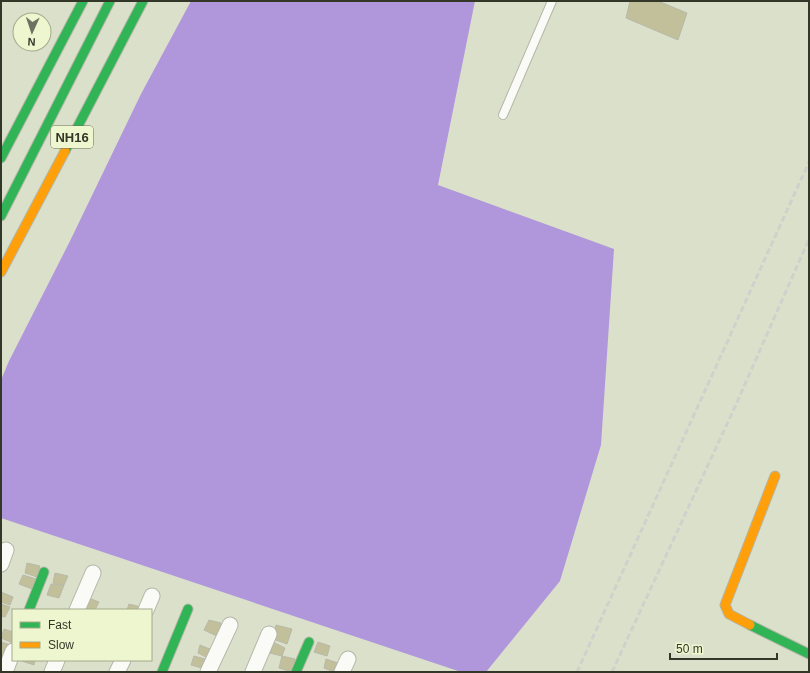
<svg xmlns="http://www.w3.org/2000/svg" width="810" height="673" font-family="Arial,sans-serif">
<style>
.water{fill:#b097dc}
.building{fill:#c2c09a;stroke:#b8b9a8}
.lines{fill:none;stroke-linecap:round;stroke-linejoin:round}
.lane-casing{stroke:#b3b6a6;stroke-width:10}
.street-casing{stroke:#b3b6a6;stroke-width:17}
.fast-casing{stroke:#b3b6a6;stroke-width:11}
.slow-casing{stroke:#b3b6a6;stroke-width:11}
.lane{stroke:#fafaf7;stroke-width:8}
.street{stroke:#fafaf7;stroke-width:15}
.fast{stroke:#30b455;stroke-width:9}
.slow{stroke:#ff9f0a;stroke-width:9}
.rail{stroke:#cfd1cb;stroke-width:3;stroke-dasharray:6 3;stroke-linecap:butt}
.labels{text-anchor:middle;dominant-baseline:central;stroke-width:3;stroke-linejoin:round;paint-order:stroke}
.shield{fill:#edf6cf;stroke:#6b705a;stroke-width:1}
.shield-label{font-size:13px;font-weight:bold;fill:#333728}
</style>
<rect width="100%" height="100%" fill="#dbe0cb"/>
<!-- water -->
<path class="water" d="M191,1H475L438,185L614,249L601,445L560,581L486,672H461L1,518V380L9,361L70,241L141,94Z"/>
<!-- building -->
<path class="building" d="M630,1H658L687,13L678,40L626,18Z
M27,563L40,566L37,577L25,573Z
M55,573L68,576L64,585L53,583Z
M23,575L36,579L32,589L19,584Z
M51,584L64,585L59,598L47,595Z
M1,592L13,597L10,605L1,602Z
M86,597L99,602L95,610H86L82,608Z
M1,604L10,607L5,617L1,616Z
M129,604L141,607L139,610H127Z
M209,620L221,623L217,636L204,630Z
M276,625L292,629L287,644L273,639Z
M4,629L13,632V643L1,638Z
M1,642L11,645L7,657L1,655Z
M273,642L285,648L282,656L270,653Z
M318,642L330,646L327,656L314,652Z
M200,645L212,650L208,658L198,653Z
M194,656L205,659L202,668L191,665Z
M282,656L295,659L292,672L279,668Z
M326,659L341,664L338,672H334L324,668Z
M19,660H35L34,665Z"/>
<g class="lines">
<defs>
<path id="lane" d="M503,115L552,1"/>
<path id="street" d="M1,564L6,550
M77,610L93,573
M146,610L152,596
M5,672L13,651
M52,672L57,660
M117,672L123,660
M208,672L230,625
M253,672L269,634
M342,672L348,659"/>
<path id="fast" d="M65,151L143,1
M1,158L83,1
M1,216L110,1
M29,610L44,572
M750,625L809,654
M162,672L188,609
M296,672L309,642"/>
<path id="slow" d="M1,272L65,151
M750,625L729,614L725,605L775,476"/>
</defs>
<!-- lane casing -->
<use href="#lane" class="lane-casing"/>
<!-- street casing -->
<use href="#street" class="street-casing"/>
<!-- fast casing -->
<use href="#fast" class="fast-casing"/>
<!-- slow casing -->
<use href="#slow" class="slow-casing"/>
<!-- lane -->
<use href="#lane" class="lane"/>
<!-- street -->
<use href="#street" class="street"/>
<!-- fast -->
<use href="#fast" class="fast"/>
<!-- slow -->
<use href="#slow" class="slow"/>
<!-- rail -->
<path class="rail" d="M577,672L809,162
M612,672L734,409L809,239"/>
</g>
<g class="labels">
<!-- shield labels -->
<rect class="shield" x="51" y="126" width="42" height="22" rx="3"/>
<g class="shield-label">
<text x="72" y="137">NH16</text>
</g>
</g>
<!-- border -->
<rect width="810" height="673" fill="none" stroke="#333728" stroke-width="4"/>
<!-- legend -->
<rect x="12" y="609" width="140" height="52" fill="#edf6cf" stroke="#a3aa8c"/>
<rect x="20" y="622" width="20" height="6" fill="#30b455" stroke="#a3aa8c"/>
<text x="48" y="629" font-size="12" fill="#333728">Fast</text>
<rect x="20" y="642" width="20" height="6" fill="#ff9f0a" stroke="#a3aa8c"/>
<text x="48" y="649" font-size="12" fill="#333728">Slow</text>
<!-- north arrow -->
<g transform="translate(32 32) rotate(183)"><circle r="19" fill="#edf6cf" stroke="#a3aa8c"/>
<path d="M0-3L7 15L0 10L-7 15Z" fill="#6e7261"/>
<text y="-6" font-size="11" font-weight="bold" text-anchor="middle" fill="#333728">N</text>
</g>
<!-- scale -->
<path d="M670 653v6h107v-6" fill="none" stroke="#333728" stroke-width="2"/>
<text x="676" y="653" font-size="12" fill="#333728" stroke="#edf6cf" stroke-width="3" paint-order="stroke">50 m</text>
</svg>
